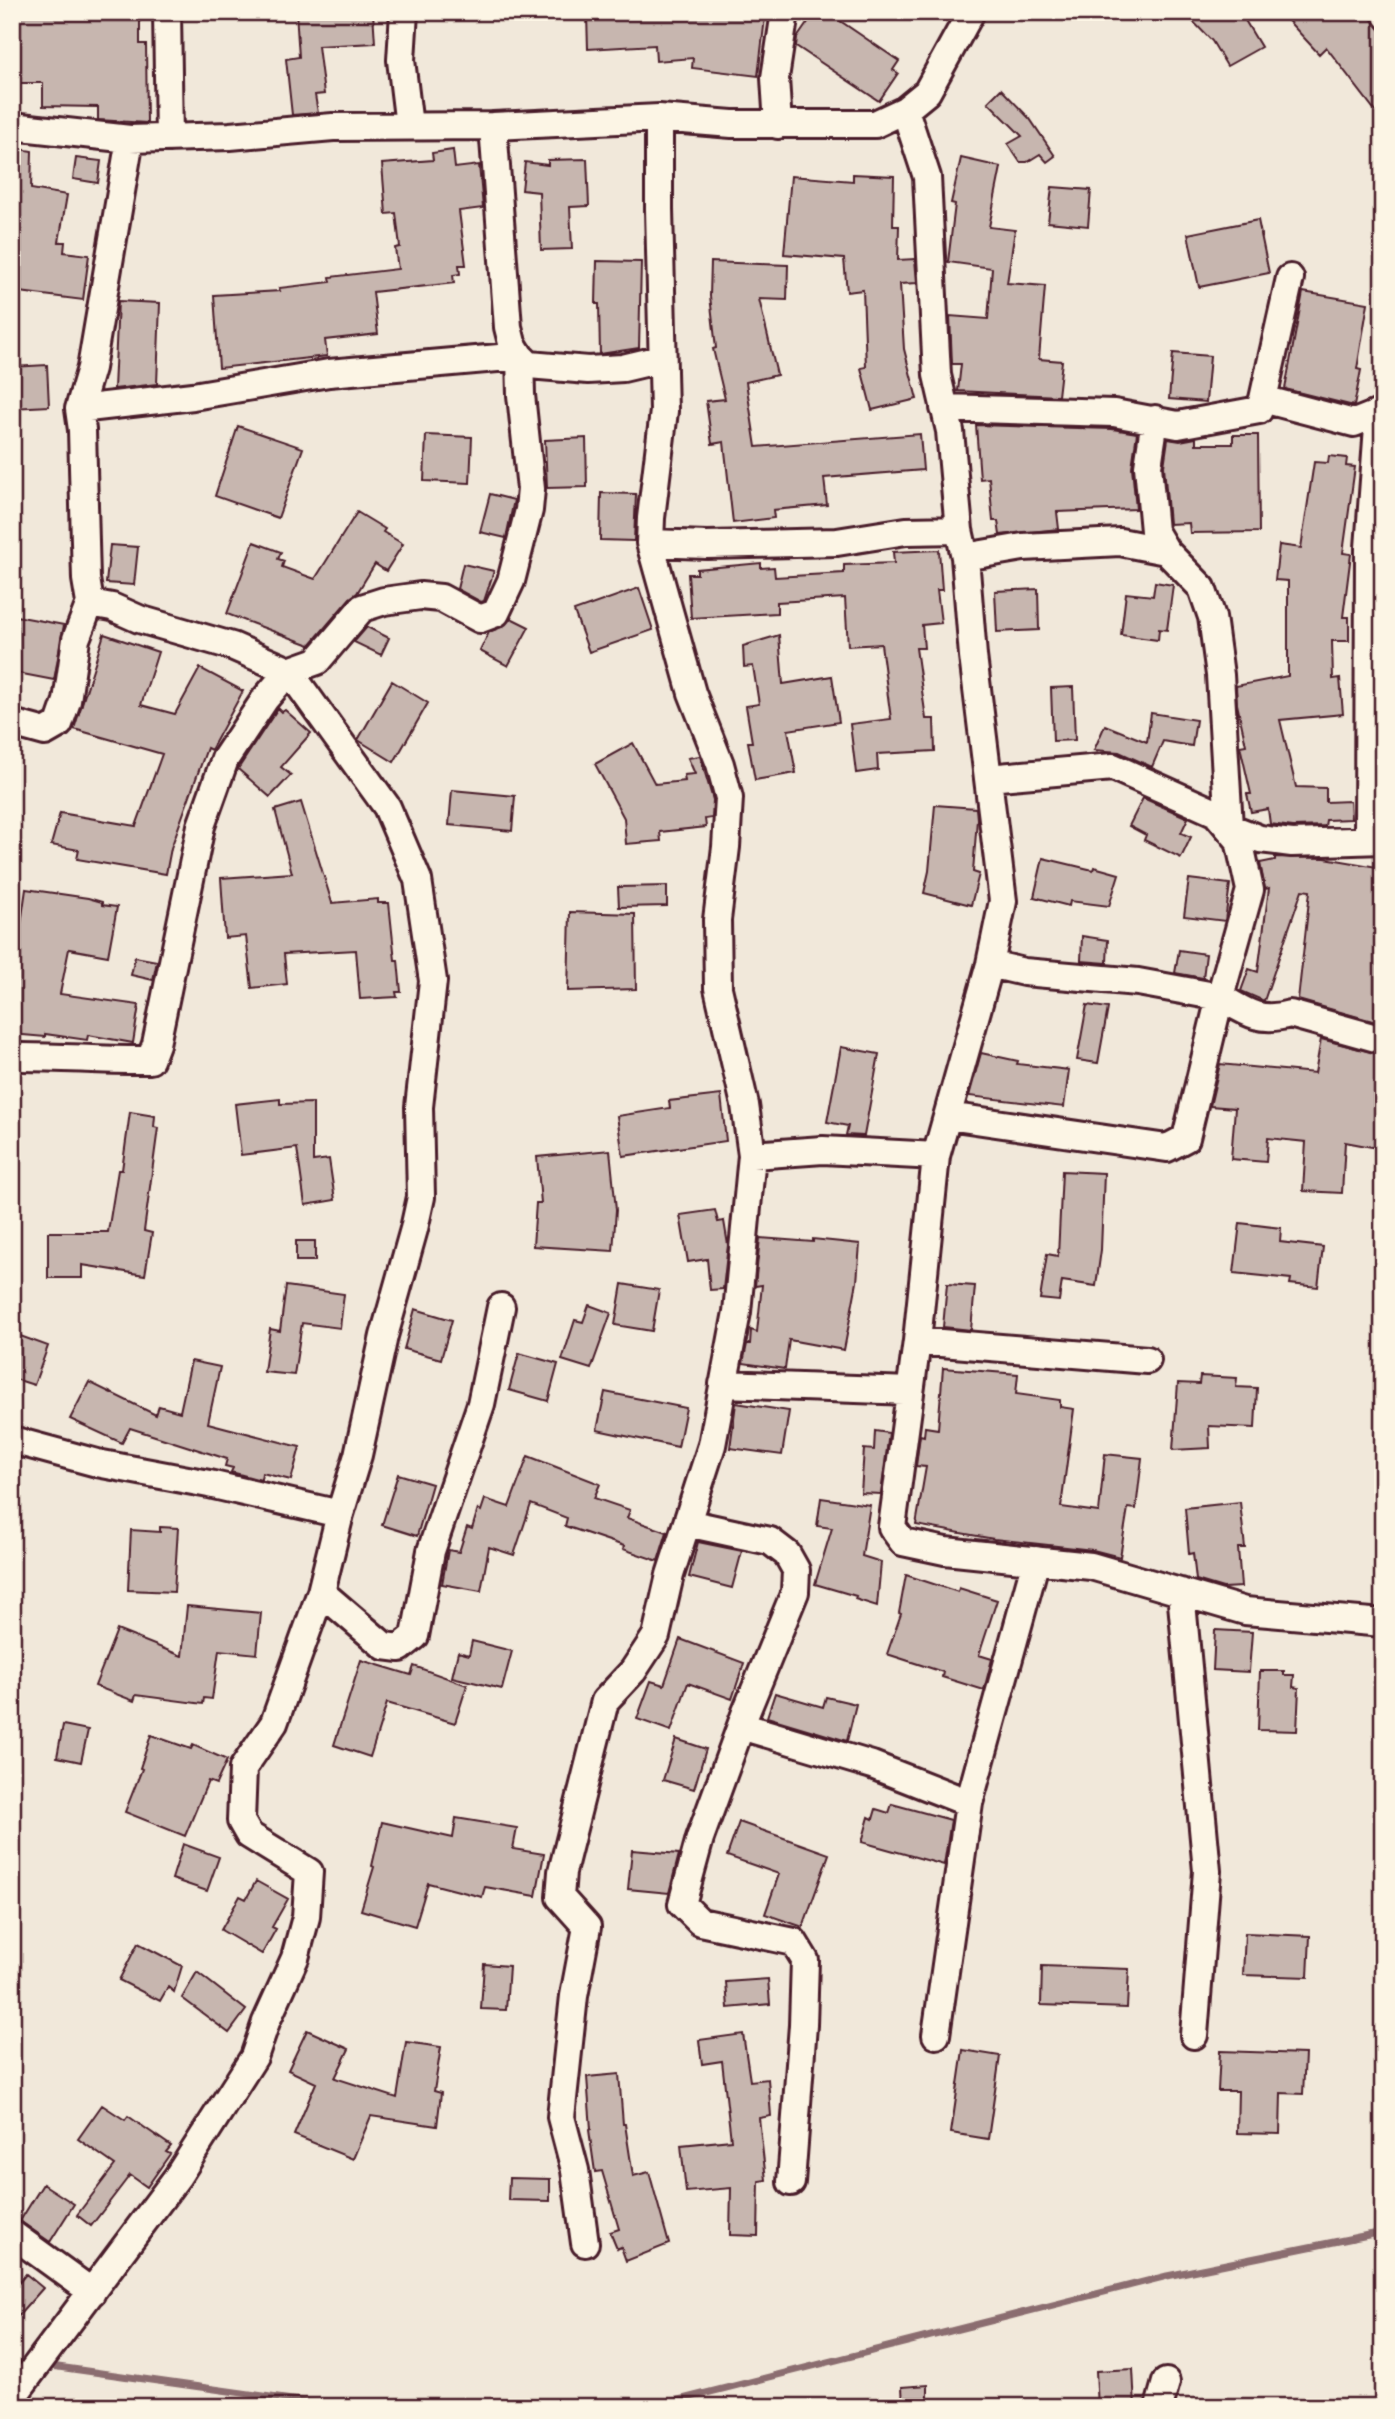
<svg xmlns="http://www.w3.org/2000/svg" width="1395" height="2419" font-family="'Balsamiq Sans',sans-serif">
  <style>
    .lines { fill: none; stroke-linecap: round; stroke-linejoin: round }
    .stream { stroke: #8b6d6f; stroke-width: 7 }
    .building { fill: #c7b6af; stroke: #4a1f2b; stroke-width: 2 }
    .street-casing { stroke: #4a1f2b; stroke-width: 32 }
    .street { stroke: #fcf5e5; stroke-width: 26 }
  </style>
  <rect width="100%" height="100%" fill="#f1e8da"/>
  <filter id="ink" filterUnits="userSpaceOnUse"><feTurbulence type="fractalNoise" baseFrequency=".0143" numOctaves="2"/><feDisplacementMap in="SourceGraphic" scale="14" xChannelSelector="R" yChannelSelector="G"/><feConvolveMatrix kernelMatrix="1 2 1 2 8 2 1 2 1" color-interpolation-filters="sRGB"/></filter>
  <g filter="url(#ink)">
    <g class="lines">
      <!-- stream -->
      <path class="stream" d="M44 2365 342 2407
        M12 2368 26 2366
        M651 2407 1167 2276 1383 2232"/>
    </g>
    <!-- building -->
    <path class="building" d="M12 12H140V44H146L147 123 98 120V107L43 106V83H12Z
      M296 12H373L375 43 318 46 324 94 315 95 318 113 292 115 286 59 299 57Z
      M637 12H640V15L713 12 765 18 758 76 692 68 693 58 656 61 655 45 588 49 587 15Z
      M815 12H827L899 61 893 70 898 73 879 101 796 46 797 38Z
      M1184 12H1240L1261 47 1227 66 1212 41Z
      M1280 12H1366L1383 33V121L1326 47 1319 54Z
      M1001 89 1030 119 1055 156 1047 162 1040 154 1027 162H1020L1008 144 1022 136 988 102Z
      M14 148 32 151 31 189 67 195 59 242H65L64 252 89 255 83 300 12 291V269L18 225 12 224Z
      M453 150 455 168 479 165 483 208 459 211 466 265H459L460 274 453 275 454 283 373 292 378 334 325 340 327 356 219 368 214 295 280 291 279 288 331 282 330 277 398 269 395 248 400 247 396 213 386 214 382 164 433 160 432 153Z
      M76 158 101 161 98 183 73 179Z
      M961 158 1001 167 989 227 1015 230 1007 283 1045 286 1039 359 1062 361 1058 396 958 391 961 364H952L950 316 988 319 992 268 948 262 955 204 951 203Z
      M587 159 589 206 570 207 572 249 541 250 539 192 522 190 525 162 548 165V160Z
      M853 174 894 176 893 226H899L898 260 915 259 917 283 900 284 904 349 917 399 872 410 861 368 866 367 863 290 847 292 844 259 784 254 791 176 853 181Z
      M1052 187 1091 190 1088 226 1048 222Z
      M1258 220 1269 273 1199 287 1188 234Z
      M597 261 641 262 639 348 600 354 599 304H596Z
      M711 262 788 265 787 300 759 299 777 375 746 382 756 447 920 434 923 470 824 478 827 505 773 510 774 518 733 523 724 442 712 444 706 401 725 399 713 349 716 348 710 296Z
      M1303 292 1368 303 1357 369 1361 370 1354 406 1285 389Z
      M118 301 160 303 157 384 114 389Z
      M1173 353 1210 356 1206 402 1169 399Z
      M47 365 49 406 12 408V367Z
      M976 425 1112 429 1137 433 1132 467 1136 509 1057 512 1059 529 1000 535 998 521H993L989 478 980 479Z
      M238 426 303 448 278 518 215 496Z
      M426 435 472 437 470 483 424 481Z
      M1233 435H1258L1259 532 1190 533 1189 523 1169 524 1164 466 1168 439 1180 441 1196 438V444H1233Z
      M586 438 587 487 547 488 545 440Z
      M1329 456 1347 458 1346 466 1355 467 1343 553 1351 554 1343 617H1349V641H1332L1333 679 1340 678 1343 714 1280 720 1296 787 1326 788V802L1350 801 1351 819 1326 820 1325 826 1293 827 1270 824 1268 809 1251 812 1247 794H1251L1240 746 1246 745 1237 704 1236 686 1288 676V581L1275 580 1279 545 1301 548 1314 462 1328 463Z
      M601 493 636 494 634 541 600 540Z
      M490 494 514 500 506 538 480 532Z
      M357 512 385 529 383 532 403 544 386 571 375 564 357 593 350 598 310 645 227 614 254 542 281 552 278 559 284 561 282 567 315 579Z
      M110 545 138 547 134 585 106 583Z
      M939 550 942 590H937L941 623 922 625 924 648H916L926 719H934L935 751 877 754 878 770 856 773 850 724 891 719 881 644 848 646 845 598 777 602V613L691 618 688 574H697V569L761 563V568L774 567 775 577 844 573V565L894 563 893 552Z
      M463 564 494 571 484 601 481 602 457 589Z
      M1155 582 1173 585 1167 630 1159 629 1158 640 1121 635 1126 593 1153 596Z
      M639 588 653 630 589 652 574 611Z
      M1038 589 1039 630 997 632 995 591Z
      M16 616 64 625 54 680 12 672V636Z
      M511 618 529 627 508 666 480 651 489 632 502 627Z
      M367 627 389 638 381 655 354 642Z
      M104 634 158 652 141 705 175 714 200 668 243 691 211 750 207 748 171 848 166 874 77 859 79 850 51 845 60 813 136 826 162 754 74 729Z
      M779 635 783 684 832 676 839 722 788 730 796 773 755 780 748 742H752L746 706 759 704 753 666 744 667 743 646Z
      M392 681 428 703 394 762 358 740Z
      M1073 687 1075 740 1053 741 1051 688Z
      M278 708 282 712 285 710 311 733 281 767 291 775 270 797 238 769Z
      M1151 713 1196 720 1192 746 1163 741 1152 767 1119 752 1094 750 1105 725 1147 742Z
      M633 743 655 784 685 781 684 775 695 774 688 758 700 756 713 800 712 818 705 819 706 827 660 832 661 841 626 844 624 818 595 764Z
      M452 790 515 796 512 831 449 825Z
      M1143 798 1188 818 1181 833 1191 837 1181 858 1144 840 1146 835 1129 826Z
      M301 802 332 903 378 899V903H389L395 960H398L401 992H396L397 997 360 999 356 950 284 954 287 984 252 988 246 936 225 938 221 878 292 873 275 810Z
      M935 805 976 808 977 819 973 872 979 874 971 905 924 893 929 871Z
      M1275 857 1325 858 1383 868V1024L1298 1000 1310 891 1302 890 1264 1001 1241 991 1249 969 1258 972 1269 888 1265 889 1260 863 1275 860Z
      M1043 858 1093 870 1094 867 1119 874 1109 906 1070 901 1069 906 1034 897Z
      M1189 879 1230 884 1225 921 1184 916Z
      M667 886V906L619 907 618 887Z
      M26 889 88 898 102 902V905L117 907 108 956 69 949 60 994 139 1005 133 1043 88 1035 87 1040 45 1034V1037L12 1034V986Z
      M570 912 635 914 636 989 568 991Z
      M1082 936 1108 940 1107 963 1081 961Z
      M1179 950 1206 954 1203 978 1175 973Z
      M135 957 157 961 153 980 131 975Z
      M1087 1005 1108 1008 1098 1063 1077 1060Z
      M1321 1039 1383 1055V1149L1345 1142 1342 1193 1303 1191 1306 1142 1268 1138 1266 1162 1231 1159 1235 1108 1210 1106 1220 1064 1315 1073Z
      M841 1047 879 1054 864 1136 846 1135 848 1126 827 1122Z
      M981 1053 1018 1061 1017 1064 1069 1070 1064 1107 969 1096Z
      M721 1095 726 1141 623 1156 617 1116 670 1108 669 1101Z
      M280 1099V1104L313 1103V1161L329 1159 335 1200 305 1205 297 1148 241 1155 235 1104Z
      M130 1112 155 1116 154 1127 158 1128 144 1231 152 1233 145 1275 82 1265V1278H48V1232H108L118 1170H122Z
      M610 1150 616 1210 613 1251 533 1246 536 1203H541L537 1157Z
      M1062 1171 1104 1173 1101 1250 1096 1286 1062 1281 1059 1301 1040 1299 1047 1254 1058 1256Z
      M715 1210 718 1222 724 1221 728 1245 723 1289 710 1290 707 1259 688 1262 680 1215Z
      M1240 1223 1281 1228 1280 1242 1323 1247 1318 1287 1290 1284 1291 1279 1234 1273Z
      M760 1238 813 1242V1239L860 1244 857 1282 844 1350 789 1340 785 1369 743 1363 747 1344H750L751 1330 757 1332 762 1285 755 1286Z
      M296 1241H315V1261H296Z
      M622 1284 659 1290 652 1331 615 1325Z
      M947 1284 975 1286 971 1330 943 1327Z
      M286 1286 344 1294 340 1328 302 1323 294 1375 264 1372 270 1329 280 1331Z
      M589 1305 611 1313 591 1369 562 1360 575 1320 583 1322Z
      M415 1309 452 1320 441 1359 404 1349Z
      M12 1333 48 1346 34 1385 12 1378Z
      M519 1353 558 1364 548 1401 509 1390Z
      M191 1361 220 1367 208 1423 300 1447 291 1480 262 1473 261 1480 231 1472 233 1468 225 1466 227 1459 130 1428 122 1443 70 1419 89 1382 156 1415 159 1406 180 1412Z
      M943 1368 1018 1374 1016 1394 1060 1400V1407L1074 1409 1061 1507 1099 1512 1105 1454 1142 1458 1136 1509 1128 1508 1120 1557 1093 1550 994 1539 916 1525 926 1467 916 1466 920 1435 924 1436 925 1427 938 1429Z
      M1200 1376 1237 1378 1236 1387 1257 1388 1255 1428 1209 1426 1210 1448 1173 1450 1178 1383 1199 1384Z
      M605 1392 686 1408 678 1447 597 1430Z
      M736 1403 789 1411 782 1455 730 1448Z
      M875 1431 889 1433 881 1494 861 1493 864 1449 874 1450Z
      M528 1456 600 1484 594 1498 630 1510 627 1518 667 1532 658 1561 623 1549 624 1546 565 1526 567 1518 531 1504 514 1555 489 1547 481 1591 442 1584 448 1550 459 1552 467 1527 472 1529 478 1509 481 1511 485 1499 509 1507Z
      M398 1474 432 1484 417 1536 382 1525Z
      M821 1498 870 1505 862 1556 881 1562 877 1606 855 1599 856 1596 815 1584 832 1528 817 1526Z
      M1240 1502 1245 1548H1238L1241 1587 1223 1588 1196 1580 1193 1553 1189 1554 1185 1508Z
      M160 1527 178 1528 174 1592 128 1590 131 1530 160 1532Z
      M698 1542 742 1551 732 1588 689 1577Z
      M906 1575 958 1592 959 1588 997 1600 979 1655 992 1659 984 1690 942 1677 943 1672 887 1654 901 1614 899 1613Z
      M187 1606 261 1613 257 1654 219 1650 212 1699 204 1698 203 1704 136 1695 134 1701 95 1686 117 1630 182 1656Z
      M1215 1630 1252 1632 1249 1672 1213 1670Z
      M680 1639 744 1663 732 1699 688 1683 671 1731 637 1719 651 1681 664 1685Z
      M472 1641 512 1651 502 1689 452 1677 458 1652 469 1655Z
      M361 1660 411 1675 414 1666 467 1685 455 1723 387 1703 370 1757 334 1745Z
      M1260 1671H1284V1675H1294L1293 1687 1299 1688 1297 1731 1258 1730Z
      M775 1693 823 1707 826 1697 856 1704 847 1741 767 1717Z
      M63 1725 88 1730 81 1762 57 1757Z
      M151 1735 191 1749 193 1745 227 1760 216 1784 208 1781 185 1836 125 1812 142 1769 140 1768Z
      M676 1739 706 1749 694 1789 663 1780Z
      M892 1804 951 1820 944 1865 862 1842 869 1817 873 1819 876 1809 889 1813Z
      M456 1818 517 1828 513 1849 544 1854 536 1896 485 1887 482 1897 428 1883 415 1926 361 1910 374 1867 372 1866 382 1822 453 1838Z
      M739 1822 829 1854 803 1927 765 1914 779 1874 727 1856Z
      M183 1844 219 1857 207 1891 172 1879Z
      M632 1850 679 1854 669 1893 628 1889Z
      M256 1881 288 1899 272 1927 276 1929 262 1954 221 1930 240 1896 246 1899Z
      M1245 1933 1310 1936 1308 1977 1243 1975Z
      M138 1943 182 1966 174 1992 168 1987 160 2001 119 1980Z
      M484 1964 509 1966 506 2010 481 2009Z
      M1042 1966 1129 1969 1127 2008 1041 2005Z
      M197 1972 246 2010 229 2033 182 1998Z
      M768 1979 770 2004 728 2008 726 1982Z
      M307 2030 349 2049 335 2078 397 2098 406 2042 441 2047 434 2091 441 2093 437 2126 371 2116 353 2159 294 2135 316 2083 288 2070Z
      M743 2034 750 2081 768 2079 771 2116 759 2118 766 2180 759 2181 758 2236 730 2235 731 2188 686 2192 681 2145 731 2140 722 2061 702 2064 699 2040Z
      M963 2050 1000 2056 988 2139 951 2133Z
      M1220 2051 1305 2054 1303 2094 1281 2093 1280 2134 1237 2133 1238 2091H1218Z
      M619 2074 623 2124H625L633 2176 649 2172 669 2244 626 2261 621 2247 617 2249 610 2232 619 2229 602 2171 595 2172 589 2130 591 2129 587 2077Z
      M102 2105 125 2120 128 2116 171 2146 166 2152 170 2154 147 2187 130 2175 91 2226 77 2215 115 2165 78 2139Z
      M509 2178 550 2179V2201L508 2200Z
      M43 2184 74 2204 50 2242 20 2221Z
      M26 2274 43 2288 12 2323V2291Z
      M1133 2369 1135 2407H1098L1096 2371Z
      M928 2385V2403L903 2405 902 2387Z"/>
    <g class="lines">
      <!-- street casing -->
      <g class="street-casing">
        <path id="street" d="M167 12 169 138
          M404 12 401 60 409 126
          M905 110 927 177 937 375 950 431 959 530 965 557 973 656 1003 901 990 964 936 1156 917 1341 892 1527 903 1542 945 1551 1091 1566 1245 1611 1383 1623
          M778 125 775 78 785 12
          M12 126 130 139 230 136 333 127 493 126 659 118 732 124H875L905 110 927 92 971 12
          M1263 399 1290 278
          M944 408 1114 413 1178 425 1259 410 1263 399 1354 423 1379 413 1369 548 1368 840
          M79 409 193 396 329 373 520 356 512 343 508 327 493 126
          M1155 419 1148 466 1154 531 1166 551 1202 588 1212 617 1220 675 1229 827 1260 839 1292 843 1383 840
          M650 543 707 545 837 542 906 531 959 530
          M965 557 1023 547 1120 542 1166 551
          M12 723 45 732 59 724 67 701 76 639 90 603
          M988 778 1113 767 1216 813 1239 840 1250 890 1220 997C1246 1012 1259 1023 1290 1014L1383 1040
          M12 1057C58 1056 104 1061 150 1060L156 1044 201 826 225 759 265 699 289 671 317 661 362 608 384 601 420 596 441 598 480 619 496 613 511 581 529 510 531 489 521 395 520 356 529 365 588 370 623 368 661 359
          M948 1116 1167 1148 1186 1138 1220 997 1138 982 1024 972 990 964
          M752 1155 823 1150 936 1156
          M917 1341 1147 1360
          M723 1384 910 1391
          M12 1440 97 1463 209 1484 340 1514
          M687 1523 770 1541 787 1554 796 1570 795 1592 746 1712 700 1838 682 1904 700 1922 794 1942 805 1960 803 2025 791 2182
          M321 1592 384 1646 400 1648 415 1636 431 1551 481 1404 501 1307
          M1181 1592 1207 1871 1194 2035
          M741 1726 872 1765 969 1803
          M936 2035 969 1803 1036 1560
          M12 2234 92 2292
          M585 2243 575 2170 561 2117 574 1996 587 1927 560 1897 562 1872 605 1701 633 1671 656 1636 670 1575 712 1445 737 1312 752 1155 745 1105 718 988 717 920 726 847 729 798 720 764 692 693 650 543 651 518 664 411 659 209V118
          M12 2398 178 2176 254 2057 266 2022 295 1958 306 1917 309 1872 249 1835 241 1821 243 1768 274 1723 321 1592 340 1514 358 1455 384 1336 414 1229 421 1197 419 1107 433 981 418 880 387 807 289 671 232 646 139 619 112 607 90 603 86 579 82 430 79 409 91 368 130 139
          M1159 2407 1166 2382"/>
      </g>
      <!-- street -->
      <use href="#street" class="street"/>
    </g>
  </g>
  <!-- margin -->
  <rect width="1395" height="2419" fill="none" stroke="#fcf5e5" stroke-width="42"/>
  <rect x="21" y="21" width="1353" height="2377" fill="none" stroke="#4a1f2b" stroke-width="2.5" filter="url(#ink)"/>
</svg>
